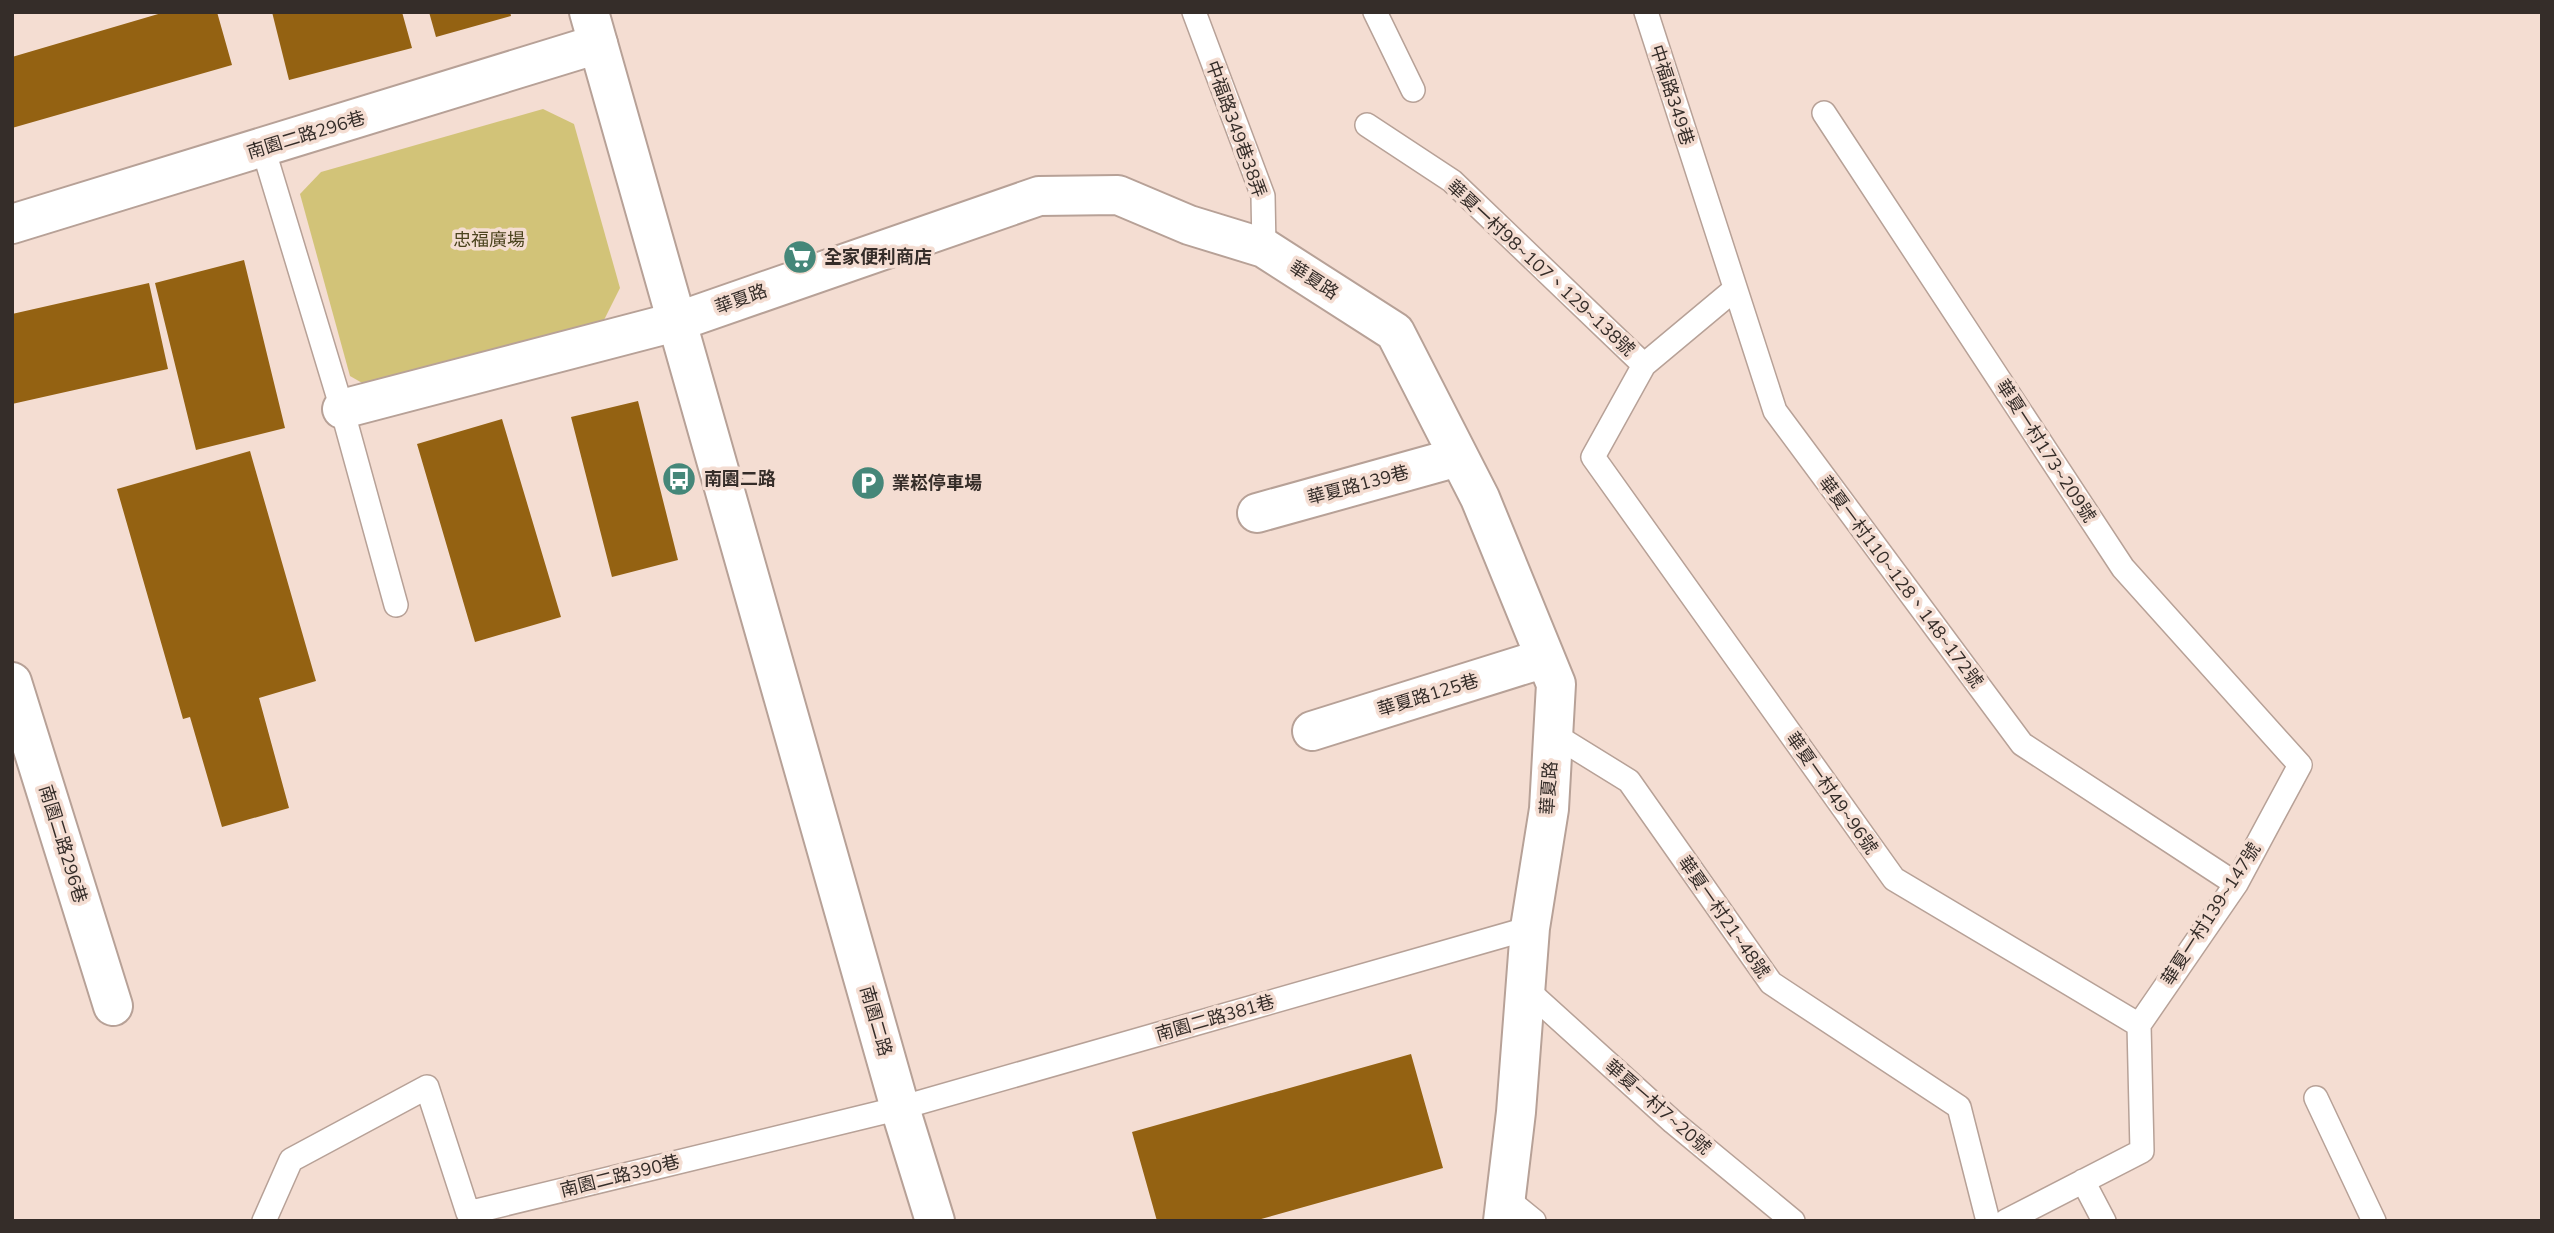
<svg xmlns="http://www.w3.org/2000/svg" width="2554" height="1233" font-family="'Nunito Sans','Noto Sans TC',sans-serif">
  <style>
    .green { fill: #d2c378 }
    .building { fill: #946212 }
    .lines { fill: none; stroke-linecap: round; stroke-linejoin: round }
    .service-casing { stroke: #b7a197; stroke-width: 26 }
    .minor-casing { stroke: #b7a197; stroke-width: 42 }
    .tertiary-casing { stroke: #b7a197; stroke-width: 42 }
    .service { stroke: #fff; stroke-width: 23 }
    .minor { stroke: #fff; stroke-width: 38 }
    .tertiary { stroke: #fff; stroke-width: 38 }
    .labels { text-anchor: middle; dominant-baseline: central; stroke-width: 7; stroke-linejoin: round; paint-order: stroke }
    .street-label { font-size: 18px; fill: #352d29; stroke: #f4ddd2 }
    .park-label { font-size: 18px; fill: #4b431e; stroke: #f4ddd2 }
    .poi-label { font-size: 18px; font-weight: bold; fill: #352d29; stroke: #f4ddd2; text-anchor: start }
  </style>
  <rect width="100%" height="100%" fill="#f4ddd2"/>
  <!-- green -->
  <path class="green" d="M543 109 574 124 620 288 603 322 371 388 350 376 300 194 321 172Z"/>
  <!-- building -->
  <path class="building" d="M165 12H217L232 65 12 128V57Z
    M272 12H402L412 48 289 80Z
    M429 12H510L511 16 436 37Z
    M244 260 285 428 196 450 155 283Z
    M149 283 168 369 12 404V314Z
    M638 401 678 560 612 577 571 417Z
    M502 419 561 617 475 642 417 444Z
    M250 451 316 681 259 698 289 808 222 827 190 717 183 719 117 489Z
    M1411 1054 1443 1168 1254 1221H1157L1132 1132Z"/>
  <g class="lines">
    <!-- service casing -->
    <g class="service-casing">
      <path id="service" d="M1194 12 1263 196 1264 248
        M1375 12 1413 90
        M1646 12 1775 411 2022 744 2236 884
        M1824 113 2123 568 2300 765 2236 884 2139 1025
        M1367 125 1452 181 1644 365
        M263 148 342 409 396 605
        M1735 289 1644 365 1593 457 1894 879 2139 1025 2142 1151 2006 1221
        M1553 734 1629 781 1771 983 1959 1107 1988 1221
        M1526 989 1673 1122 1793 1221
        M2316 1098 2374 1221
        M2083 1181 2104 1221
        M1506 1198 1534 1221
        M264 1221 291 1160 427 1087 468 1213 900 1108 1530 928"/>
    </g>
    <!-- minor casing -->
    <g class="minor-casing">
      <path id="minor" d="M12 224 598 44
        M342 409 679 321 1039 196 1118 195 1189 225 1264 248 1395 332 1480 498 1556 684 1549 809 1530 928 1516 1112 1503 1221
        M1257 513 1458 457
        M12 682 113 1006
        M1312 731 1545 658"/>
    </g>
    <!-- tertiary casing -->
    <g class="tertiary-casing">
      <path id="tertiary" d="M589 12 900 1108 935 1221"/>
    </g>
    <!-- service -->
    <use href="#service" class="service"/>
    <!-- minor -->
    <use href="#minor" class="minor"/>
    <!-- tertiary -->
    <use href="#tertiary" class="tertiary"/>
  </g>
  <!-- icons -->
  <defs>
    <g id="supermarket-disc" transform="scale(1.75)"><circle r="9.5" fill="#458779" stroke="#f4ddd2"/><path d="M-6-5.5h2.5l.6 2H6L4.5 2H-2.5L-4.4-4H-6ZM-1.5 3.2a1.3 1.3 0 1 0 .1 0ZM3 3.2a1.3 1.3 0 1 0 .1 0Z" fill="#fff"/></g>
    <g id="bus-disc" transform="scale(1.75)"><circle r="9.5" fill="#458779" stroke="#f4ddd2"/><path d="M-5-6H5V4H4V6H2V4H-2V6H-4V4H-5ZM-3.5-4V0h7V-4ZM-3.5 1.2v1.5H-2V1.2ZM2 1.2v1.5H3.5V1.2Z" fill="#fff"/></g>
    <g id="parking-disc" transform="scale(1.75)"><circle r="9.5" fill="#458779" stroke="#f4ddd2"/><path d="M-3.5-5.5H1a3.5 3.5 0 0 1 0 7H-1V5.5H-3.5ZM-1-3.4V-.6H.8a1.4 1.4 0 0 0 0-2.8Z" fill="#fff"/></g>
  </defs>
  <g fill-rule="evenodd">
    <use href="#supermarket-disc" x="800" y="257"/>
    <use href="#bus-disc" x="679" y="479"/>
    <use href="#parking-disc" x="868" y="483"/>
  </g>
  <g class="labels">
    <!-- street labels -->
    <g class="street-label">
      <text transform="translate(1672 95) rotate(72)">中福路349巷</text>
      <text transform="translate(1236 129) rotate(70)">中福路349巷38弄</text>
      <text transform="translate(306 135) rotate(-17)">南園二路296巷</text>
      <text transform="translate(1541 268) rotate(43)">華夏一村98~107、129~138號</text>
      <text transform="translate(1314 280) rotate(33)">華夏路</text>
      <text transform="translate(741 299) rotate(-20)">華夏路</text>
      <text transform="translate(2046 451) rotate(57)">華夏一村173~209號</text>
      <text transform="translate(1358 485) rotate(-15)">華夏路139巷</text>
      <text transform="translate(1901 582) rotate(53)">華夏一村110~128、148~172號</text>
      <text transform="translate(1428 695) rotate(-17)">華夏路125巷</text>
      <text transform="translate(1549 788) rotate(-86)">華夏路</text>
      <text transform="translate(1832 793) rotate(55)">華夏一村49~96號</text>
      <text transform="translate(63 844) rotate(73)">南園二路296巷</text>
      <text transform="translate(2211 914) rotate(-57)">華夏一村139~147號</text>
      <text transform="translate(1724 917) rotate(55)">華夏一村21~48號</text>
      <text transform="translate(1215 1018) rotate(-16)">南園二路381巷</text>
      <text transform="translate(876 1021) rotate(74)">南園二路</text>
      <text transform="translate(1658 1107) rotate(41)">華夏一村7~20號</text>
      <text transform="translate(620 1176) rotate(-14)">南園二路390巷</text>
    </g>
    <!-- park labels -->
    <g class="park-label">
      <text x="489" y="240">忠福廣場</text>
    </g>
    <!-- poi labels -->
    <g class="poi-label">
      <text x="824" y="257">全家便利商店</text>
      <text x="704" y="479">南園二路</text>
      <text x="892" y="483">業崧停車場</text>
    </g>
  </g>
  <!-- border -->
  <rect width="2554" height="1233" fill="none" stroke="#352d29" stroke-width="28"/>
</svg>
